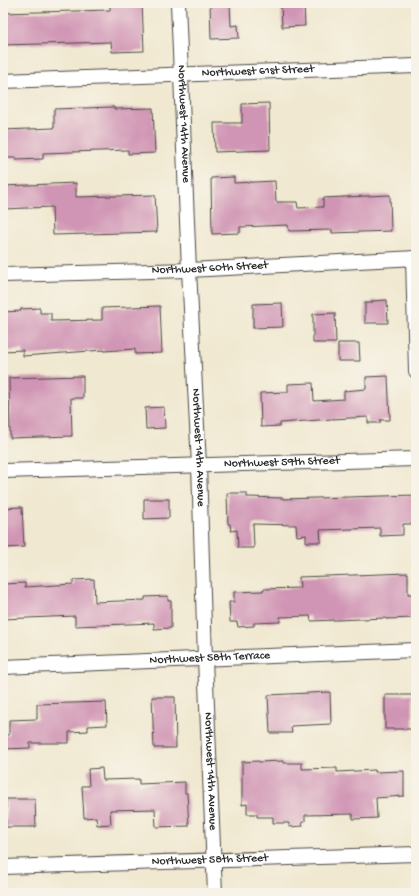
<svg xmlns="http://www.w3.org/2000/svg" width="419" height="896" font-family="'Gochi Hand',sans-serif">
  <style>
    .building { fill: #d094b4 }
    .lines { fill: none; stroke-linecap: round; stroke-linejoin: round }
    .minor-casing { stroke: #494744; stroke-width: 16 }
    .minor { stroke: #fff; stroke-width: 14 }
    .labels { text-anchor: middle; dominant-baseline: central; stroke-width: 3.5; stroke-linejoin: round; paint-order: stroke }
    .street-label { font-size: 12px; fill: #2b2b2b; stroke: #f7f3e8 }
  </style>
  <rect width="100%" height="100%" fill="#f7f3e8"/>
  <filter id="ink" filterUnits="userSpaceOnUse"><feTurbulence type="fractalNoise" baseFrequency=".025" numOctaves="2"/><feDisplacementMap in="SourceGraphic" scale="8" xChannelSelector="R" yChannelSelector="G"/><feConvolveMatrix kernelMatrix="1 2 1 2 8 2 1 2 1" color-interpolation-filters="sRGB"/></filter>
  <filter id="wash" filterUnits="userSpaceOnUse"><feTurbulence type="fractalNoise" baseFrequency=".012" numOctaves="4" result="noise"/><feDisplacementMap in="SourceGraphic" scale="16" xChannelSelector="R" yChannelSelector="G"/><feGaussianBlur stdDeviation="0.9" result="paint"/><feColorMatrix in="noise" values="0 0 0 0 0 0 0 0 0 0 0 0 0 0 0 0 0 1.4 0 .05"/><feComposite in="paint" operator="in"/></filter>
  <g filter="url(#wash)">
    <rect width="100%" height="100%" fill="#f0e8d0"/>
    <g id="blocks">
      <!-- building -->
      <path class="building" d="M110 3H142L144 51 112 52 111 42 3 45V13L110 10Z
        M210 3H230L231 26 238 25 239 38 211 39Z
        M281 3H304L305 26 282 27Z
        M269 103 270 150 215 152 214 123H242V104Z
        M114 107V109L153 108 155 153 128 154V150L43 153V159L16 160V158H3V130L54 128V109Z
        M234 177V183L275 181 276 202H297L298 208 323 207V198L390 195 391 231 332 233V230L289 231 288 225 240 227V233L212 234 211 178Z
        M76 183V197L155 195 157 232 53 235 52 207 3 209V186Z
        M387 300 388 323H365V303H372V301Z
        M282 303 283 327 253 328V304Z
        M160 306 162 353 135 354V349L104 351V350L23 356V350L3 351V312L21 311V309L40 308V313H51V321L102 320V308Z
        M335 313 336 343H313V314Z
        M338 343H359L360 361H338Z
        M83 376V398H71L72 436 10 438 9 378Z
        M388 376 390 420H380V423H368V417L332 419 280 423V426L261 427 260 393 288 392V384L313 383 314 401 344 399V391L366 389V377Z
        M164 407 165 428 146 429 145 408Z
        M227 493H247V497L283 498V499L416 495V524H403V535L380 536V528L320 530 321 542H306V535L297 536 296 525 253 524 254 548H238L237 530 231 531 230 524H228Z
        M144 499H169V518L144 519Z
        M22 507 24 547 3 548V508Z
        M408 573V594H416V618L386 619V618L311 621 310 616 280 617V622L254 623V626L238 627 237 622H230L229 602H234V592L263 591V589L300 588 299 577Z
        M94 579 95 602 145 600V597L168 596V601H171V628L154 629V623L75 626V616L3 619V584L25 583V587L73 584V580Z
        M330 692 331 724 291 726 292 733H270L268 695Z
        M385 695H413V729H385Z
        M152 697H175L176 748H154Z
        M106 702 107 725 88 726V731L69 732V743H30V748L3 749V735H9V720L37 719V704Z
        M259 761V762L283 761V763H302V769L337 768V772L375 770V772L404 771V796L376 798 377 818 353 819V814L305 815V821L302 822 303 826 289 827V823H273V817H257V814H247V804L242 805V762Z
        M102 768 103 780 139 779V784L185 782V793H187L189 826 156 827 155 809 110 810 111 824 97 825 96 817 84 818 82 786H89L88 769Z
        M6 799H35L36 827H6Z"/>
    </g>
  </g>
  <g filter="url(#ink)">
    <use href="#blocks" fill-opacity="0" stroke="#494744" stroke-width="1"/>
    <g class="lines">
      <!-- minor casing -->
      <g class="minor-casing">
        <g id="minor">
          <path id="s1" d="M178 3 189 270 199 465 205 659 215 893"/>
          <path id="s2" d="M3 81 416 66"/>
          <path d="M413 258 416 371"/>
          <path id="s3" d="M3 275 189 270 416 258"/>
          <path id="s4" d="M3 471 416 459"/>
          <path id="s5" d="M3 667 416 650"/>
          <path id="s6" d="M3 867 416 854"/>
        </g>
      </g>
      <!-- minor -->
      <use href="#minor" class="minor"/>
    </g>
  </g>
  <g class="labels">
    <!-- street labels -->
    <g class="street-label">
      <text stroke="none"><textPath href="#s2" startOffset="255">Northwest 61st Street</textPath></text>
      <text stroke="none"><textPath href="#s1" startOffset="121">Northwest 14th Avenue</textPath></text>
      <text stroke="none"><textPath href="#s3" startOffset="207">Northwest 60th Street</textPath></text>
      <text stroke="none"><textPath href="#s1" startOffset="445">Northwest 14th Avenue</textPath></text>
      <text stroke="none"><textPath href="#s4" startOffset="279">Northwest 59th Street</textPath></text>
      <text stroke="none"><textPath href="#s5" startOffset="207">Northwest 58th Terrace</textPath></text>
      <text stroke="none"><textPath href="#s1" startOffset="769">Northwest 14th Avenue</textPath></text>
      <text stroke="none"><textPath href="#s6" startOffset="207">Northwest 58th Street</textPath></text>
    </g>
  </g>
  <!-- margin -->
  <rect width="419" height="896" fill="none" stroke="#f7f3e8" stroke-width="16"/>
</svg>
